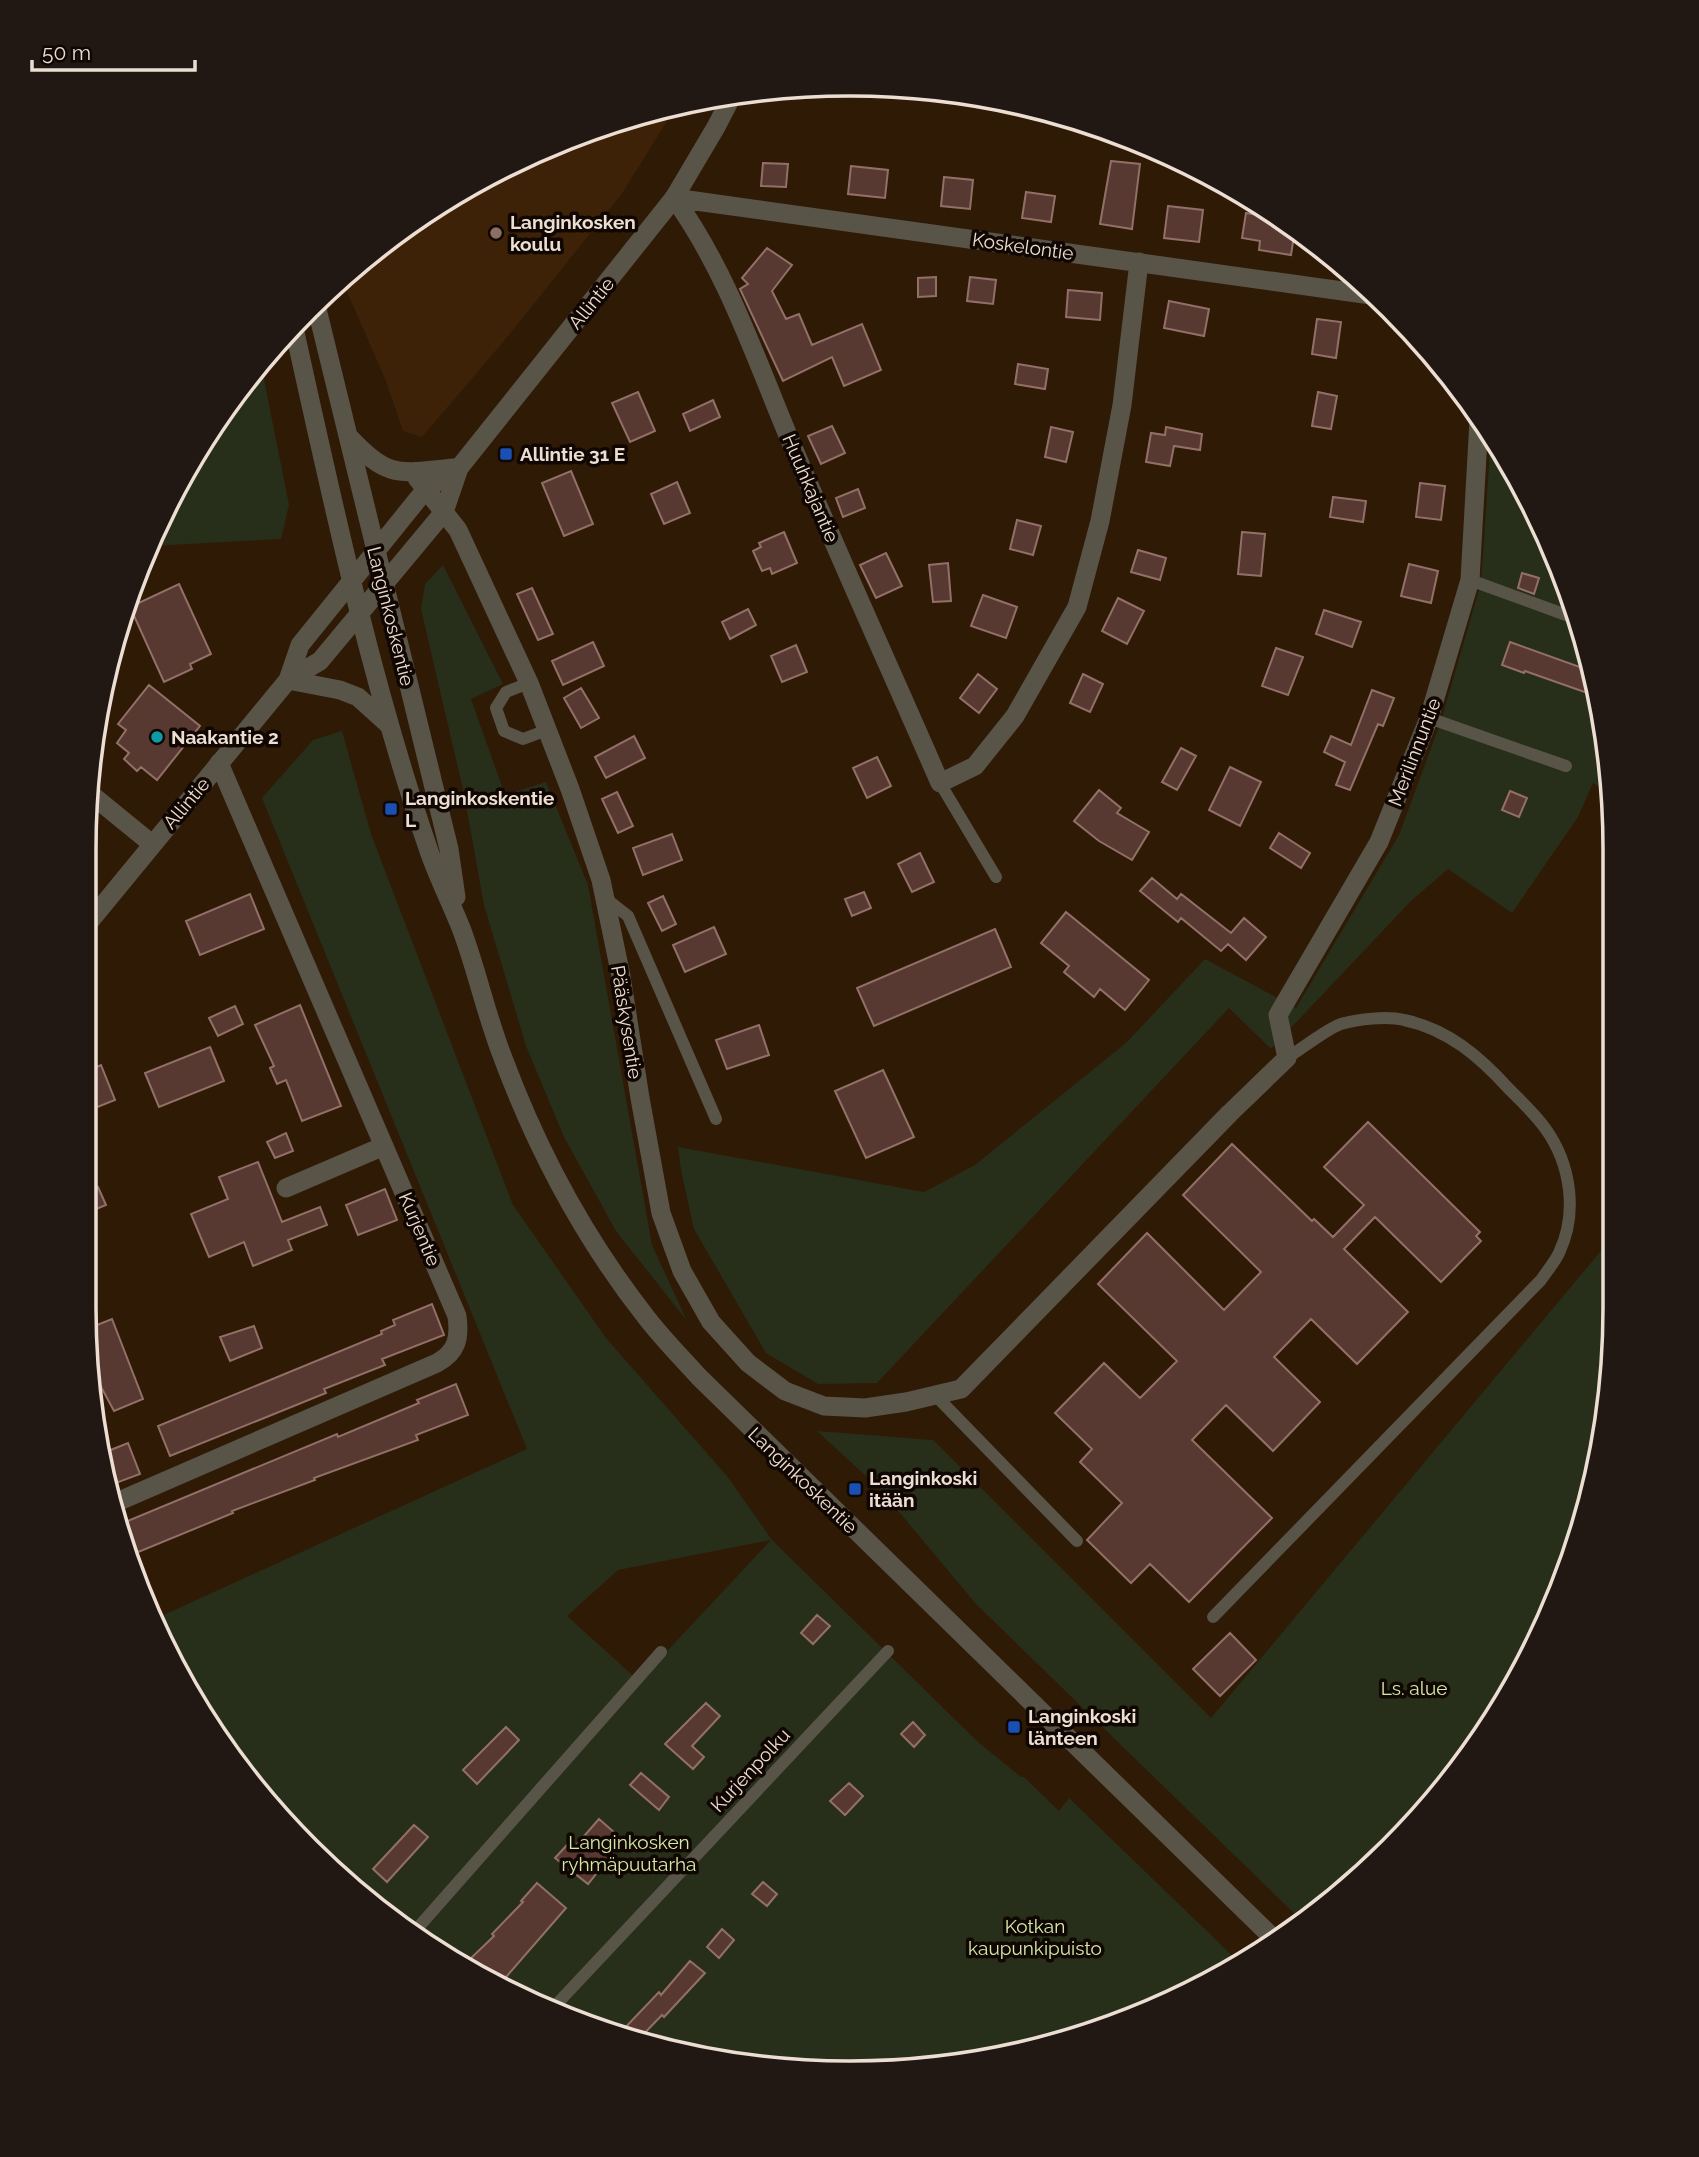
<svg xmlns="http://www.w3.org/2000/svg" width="1699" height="2157" font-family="Raleway,sans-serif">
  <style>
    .built { fill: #3d2208 }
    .green { fill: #272e19; fill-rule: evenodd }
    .building { fill: #583932; stroke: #927068; stroke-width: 2 }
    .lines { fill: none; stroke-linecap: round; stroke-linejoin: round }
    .service { stroke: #595448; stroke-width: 12 }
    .minor { stroke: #595448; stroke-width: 19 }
    .tertiary { stroke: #595448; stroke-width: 19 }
    .education-dot { fill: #8d6e63; stroke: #100702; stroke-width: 2.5 }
    .transit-dot { fill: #1a4fb4; stroke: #100702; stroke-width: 2.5 }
    .culture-dot { fill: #0f9aa8; stroke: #100702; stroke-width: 2.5 }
    .labels { text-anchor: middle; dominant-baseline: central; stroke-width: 7; stroke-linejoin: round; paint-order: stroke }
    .poi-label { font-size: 19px; font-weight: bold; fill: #edded3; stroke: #100702; text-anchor: start }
    .street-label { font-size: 19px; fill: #edded3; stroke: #100702 }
    .park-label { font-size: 19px; fill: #d5eaa9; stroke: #100702 }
    .rim { fill: none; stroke: #edded3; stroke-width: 3.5 }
  </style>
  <rect width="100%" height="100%" fill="#2f1a06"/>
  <!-- built -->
  <path class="built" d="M675 108 623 192 509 335 422 437 403 431 386 381 341 278 466 187 603 125Z"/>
  <!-- green -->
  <path class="green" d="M261 364 289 505 281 539 151 546 186 467 242 383Z
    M1491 436 1512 466 1574 604 1613 796 1593 783 1578 817 1512 913 1448 869 1411 901 1271 1049 1229 1008 877 1383 818 1384 766 1353 694 1229 681 1170 678 1147 924 1192 975 1165 1126 1043 1205 959 1296 1008 1399 835 1440 724 1481 583Z
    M443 565 503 684 471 699 505 795 546 782 588 885 652 1245 687 1321 616 1231 564 1137 526 1046 484 905 464 794 421 609 425 584Z
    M342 731 371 834 513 1205 606 1338 727 1476 772 1540 978 1742 1021 1777H1024L1059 1811 1069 1798 1241 1964 1233 1970 1048 2047 850 2073 652 2047 467 1971 308 1849 187 1691 157 1618 527 1449 262 798 313 740ZM771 1540 639 1681 567 1616 618 1570Z
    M1615 1234V1308L1600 1456 1557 1601 1486 1733 1355 1883 1302 1921 976 1604 880 1489 817 1431 933 1440 1211 1718Z"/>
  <!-- building -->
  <path class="building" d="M1111 161 1140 164 1132 229 1100 224Z
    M763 163 788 164 786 187 761 186Z
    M851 166 888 170 885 198 848 194Z
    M944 177 973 180 970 209 941 206Z
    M1026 192 1055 196 1051 222 1022 218Z
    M1168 206 1203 210 1199 242 1164 238Z
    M1246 213 1276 218 1295 229 1291 255 1259 250 1260 241 1242 238Z
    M767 248 792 265 772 291 786 319 799 314 812 345 862 324 881 370 844 386 832 357 783 381 740 289 748 284 742 278Z
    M936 277V296L918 297V278Z
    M970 277 996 280 993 304 967 301Z
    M1068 290 1102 293 1100 320 1066 317Z
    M1169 301 1209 309 1204 336 1164 328Z
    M1317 319 1341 322 1336 358 1312 354Z
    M1018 364 1048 369 1045 389 1015 384Z
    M638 392 655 431 630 442 612 403Z
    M1318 392 1337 396 1331 429 1312 426Z
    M713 400 720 417 690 431 683 414Z
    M832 426 845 453 821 464 808 436Z
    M1051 427 1073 432 1066 462 1045 457Z
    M1166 427 1202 434 1200 450 1174 446 1170 466 1146 462 1151 433 1165 435Z
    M571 471 593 524 564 536 542 483Z
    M677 482 690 513 664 524 651 494Z
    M1420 483 1445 486 1441 520 1416 517Z
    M858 489 865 508 843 517 836 498Z
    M1333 497 1366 501 1363 522 1330 517Z
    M1017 520 1041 526 1033 555 1010 549Z
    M784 532 797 563 772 574 770 568 762 571 753 551 761 547 759 543Z
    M1242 532 1265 534 1261 576 1238 574Z
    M1138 550 1166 558 1160 580 1131 572Z
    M886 553 902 586 876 598 860 565Z
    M948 563 951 601 933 602 929 565Z
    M1409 564 1438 571 1431 603 1401 596Z
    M1522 573 1539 578 1534 594 1518 588Z
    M179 584 211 654 190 664 192 669 164 682 130 607Z
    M532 588 553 634 538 640 517 594Z
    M983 595 1017 607 1006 638 971 626Z
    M1118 598 1144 611 1127 644 1102 631Z
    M748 609 756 625 730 639 722 622Z
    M1324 610 1361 622 1352 647 1316 634Z
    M593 642 604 666 563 685 552 661Z
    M1510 642 1588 670 1593 695 1525 671 1524 673 1502 665Z
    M796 645 807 672 782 682 771 656Z
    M1276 648 1303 657 1288 695 1262 686Z
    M978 674 997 689 979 713 960 698Z
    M1083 674 1103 684 1090 712 1070 703Z
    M149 685 200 726 157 780 141 767 137 771 124 759 129 753 117 743 126 730 118 724Z
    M581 688 599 718 581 728 564 698Z
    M1372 690 1394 698 1383 726 1378 724 1350 790 1336 785 1345 762 1324 752 1331 736 1351 745Z
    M634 736 645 758 606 778 595 757Z
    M1181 748 1196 756 1177 790 1162 782Z
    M877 757 891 786 867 798 853 768Z
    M1230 767 1261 782 1240 826 1209 810Z
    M1099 790 1121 808 1117 813 1149 832 1132 860 1099 841 1074 821Z
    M1510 791 1527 798 1519 817 1502 810Z
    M617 792 633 826 618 833 602 799Z
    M1279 833 1310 853 1301 868 1270 848Z
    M672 834 682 860 643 875 633 848Z
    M920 853 934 882 912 892 898 864Z
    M1152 878 1177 899 1181 894 1231 933 1244 918 1266 937 1246 960 1228 944 1221 951 1181 918 1178 922 1140 891Z
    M864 892 871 908 852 916 845 899Z
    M250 894 264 929 200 955 186 921Z
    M663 896 676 924 662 931 648 903Z
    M1066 912 1149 980 1125 1010 1100 989 1094 997 1064 972 1069 966 1041 943Z
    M714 927 726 954 685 972 673 945Z
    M995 929 1011 967 874 1026 857 988Z
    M300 1005 341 1106 302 1121 286 1080 277 1084 270 1068 274 1066 255 1025Z
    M235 1006 243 1024 218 1036 209 1018Z
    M759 1025 769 1055 727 1069 716 1040Z
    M210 1047 224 1081 159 1107 145 1073Z
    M101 1065 115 1100 85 1112V1072Z
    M883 1070 914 1137 866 1158 835 1091Z
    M1368 1122 1480 1232 1476 1236 1481 1241 1441 1282 1375 1217 1344 1249 1408 1312 1357 1364 1311 1319 1274 1357 1320 1402 1273 1451 1226 1405 1192 1440 1272 1518 1189 1602 1150 1564 1131 1583 1087 1540 1122 1503 1080 1462 1092 1449 1055 1413 1104 1363 1140 1398 1177 1361 1098 1284 1147 1233 1224 1310 1261 1272 1183 1195 1232 1144 1312 1221 1314 1219 1333 1237 1364 1205 1324 1167Z
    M286 1133 293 1151 275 1158 267 1142Z
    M258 1162 282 1222 320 1207 327 1225 288 1240 292 1250 253 1266 244 1242 209 1257 191 1214 228 1199 219 1177Z
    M98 1187 106 1205 84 1214V1193Z
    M385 1189 397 1220 358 1235 346 1205Z
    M432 1304 444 1335 382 1359 385 1365 324 1389 326 1393 170 1456 158 1426 382 1334 381 1331 395 1325 393 1320Z
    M112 1319 143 1399 114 1411 93 1372 87 1329Z
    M254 1326 262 1348 230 1361 220 1337Z
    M456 1384 468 1415 416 1435 418 1440 314 1478 315 1480 232 1511 233 1513 131 1555 118 1525 337 1434 338 1437 419 1403 417 1400Z
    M128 1443 140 1474 108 1486 103 1453Z
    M817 1615 830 1626 813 1644 801 1633Z
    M1230 1633 1256 1660 1220 1696 1193 1669Z
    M706 1703 720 1716 692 1746 704 1757 693 1769 665 1744Z
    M913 1722 925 1735 914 1747 901 1734Z
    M506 1727 519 1740 477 1784 463 1770Z
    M641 1773 669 1797 659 1810 630 1785Z
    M849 1783 863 1796 845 1815 830 1801Z
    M599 1819 623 1840 588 1884 555 1858 567 1845 572 1850Z
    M414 1825 428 1837 387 1882 373 1869Z
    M763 1882 777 1894 767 1906 752 1894Z
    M537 1883 566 1908 500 1984 489 1980 468 1961 494 1936 492 1934 523 1902 521 1901Z
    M722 1929 734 1940 719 1958 707 1947Z
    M690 1961 705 1973 664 2017 662 2015 637 2041 619 2034 659 1992 661 1995Z"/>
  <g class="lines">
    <!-- service -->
    <path class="service" d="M1480 436 1494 442
      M1470 580 1577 619
      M529 683 506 692 496 708 504 731 523 739 547 730
      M1429 718 1566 766
      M940 783 996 877
      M605 898 628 916 716 1119
      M935 1395 1077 1541
      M1213 1617 1541 1280C1547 1271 1554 1263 1559 1253 1578 1213 1571 1164 1545 1128 1535 1114 1521 1101 1509 1089 1480 1057 1448 1029 1404 1020 1387 1016 1358 1019 1341 1024 1328 1028 1300 1050 1287 1058
      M415 1931 661 1652
      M554 2007 888 1651"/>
    <!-- minor -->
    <path class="minor" d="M674 198C729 274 758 366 795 452 842 563 892 673 940 783L975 766 1015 716 1077 607 1100 521 1122 405 1139 262
      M674 198 1371 295
      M417 478 458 530 529 683 570 789 601 880 621 976 640 1098 661 1213 682 1271 711 1322 748 1363 785 1391 824 1406 865 1408 906 1402 961 1389 1230 1113 1287 1058 1278 1015 1379 842 1429 718 1470 580 1479 420
      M87 791 152 844
      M286 1188 384 1146
      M110 1505 437 1363C457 1352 460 1338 457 1316L219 763"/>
    <!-- tertiary -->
    <path class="tertiary" d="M316 305 449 849 456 897
      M294 328C333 504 371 683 430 854 439 879 451 903 461 928 477 970 486 1015 503 1058 538 1152 584 1238 646 1317 662 1338 681 1357 699 1377L1275 1940
      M350 438C389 480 400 473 454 468
      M288 680 300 645 426 489 459 468
      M288 680 340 690 358 697 389 725
      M85 927 288 680 320 661 444 512 459 468 674 198 716 127 733 94"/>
  </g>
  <!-- markers -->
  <circle class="education-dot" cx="496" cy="233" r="7"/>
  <g class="transit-dot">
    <rect x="499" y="447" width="14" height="14" rx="3.5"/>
    <rect x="384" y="802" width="14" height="14" rx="3.5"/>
    <rect x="848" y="1482" width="14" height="14" rx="3.5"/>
    <rect x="1007" y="1720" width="14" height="14" rx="3.5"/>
  </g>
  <circle class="culture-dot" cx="157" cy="737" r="7"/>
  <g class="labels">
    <!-- poi labels -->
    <g class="poi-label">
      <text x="510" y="222">Langinkosken<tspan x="510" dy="22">koulu</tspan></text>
      <text x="520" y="454">Allintie 31 E</text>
      <text x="171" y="737">Naakantie 2</text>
      <text x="405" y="798">Langinkoskentie<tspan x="405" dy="22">L</tspan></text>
      <text x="869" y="1478">Langinkoski<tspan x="869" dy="22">itään</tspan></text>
      <text x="1028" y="1716">Langinkoski<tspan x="1028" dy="22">länteen</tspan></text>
    </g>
    <!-- street labels -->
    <g class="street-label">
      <text transform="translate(1023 246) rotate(8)">Koskelontie</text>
      <text transform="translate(591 303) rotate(-51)">Allintie</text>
      <text transform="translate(811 488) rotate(67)">Huuhkajantie</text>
      <text transform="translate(391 616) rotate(76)">Langinkoskentie</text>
      <text transform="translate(1414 752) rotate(-69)">Merilinnuntie</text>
      <text transform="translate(186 803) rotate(-50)">Allintie</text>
      <text transform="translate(627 1022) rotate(81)">Pääskysentie</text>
      <text transform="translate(420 1229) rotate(67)">Kurjentie</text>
      <text transform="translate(803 1480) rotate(44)">Langinkoskentie</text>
      <text transform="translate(750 1770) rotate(-47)">Kurjenpolku</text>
    </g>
    <!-- park labels -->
    <g class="park-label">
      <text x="1414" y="1688">Ls. alue</text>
      <text x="629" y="1842">Langinkosken<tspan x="629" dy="22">ryhmäpuutarha</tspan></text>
      <text x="1035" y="1926">Kotkan<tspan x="1035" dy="22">kaupunkipuisto</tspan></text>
    </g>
  </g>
  <!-- crop -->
  <path d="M0 0H1699V2157H0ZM849 96H850A753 753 0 0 1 1603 849V1308A753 753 0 0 1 850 2061H849A753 753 0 0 1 96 1308V849A753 753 0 0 1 849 96Z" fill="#221813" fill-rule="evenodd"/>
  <path class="rim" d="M849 96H850A753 753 0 0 1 1603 849V1308A753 753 0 0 1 850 2061H849A753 753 0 0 1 96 1308V849A753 753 0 0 1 849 96Z"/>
  <!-- scale -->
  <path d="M32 60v10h163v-10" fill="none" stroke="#edded3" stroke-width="3.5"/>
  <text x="42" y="60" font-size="21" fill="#edded3" stroke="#100702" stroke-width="5" paint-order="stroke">50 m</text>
</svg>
